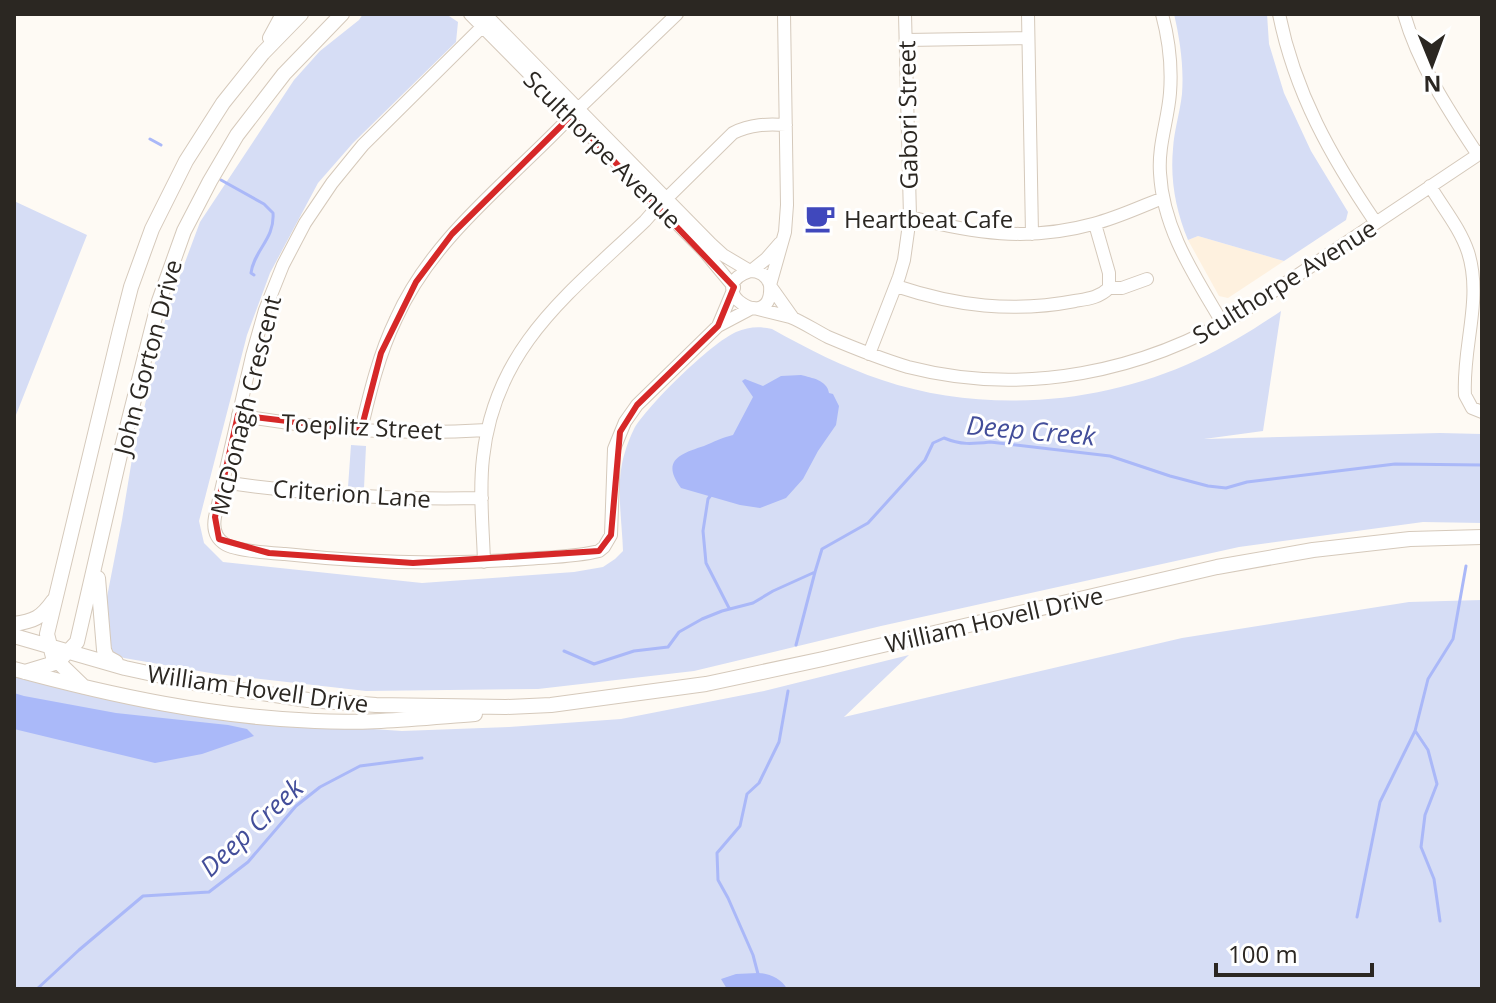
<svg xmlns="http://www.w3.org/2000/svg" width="1496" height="1003" font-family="'Open Sans',sans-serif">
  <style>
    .built { fill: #fef1df }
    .green { fill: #d6ddf5 }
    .forest { fill: #aab9f9 }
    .water { fill: #aab8f8 }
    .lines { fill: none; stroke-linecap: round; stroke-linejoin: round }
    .stream { stroke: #aab8f8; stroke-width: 3 }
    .minor-casing { stroke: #d5c9bb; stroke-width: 14 }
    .major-casing { stroke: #d5c9bb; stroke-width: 16 }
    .minor { stroke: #fff; stroke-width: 12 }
    .major { stroke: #fff; stroke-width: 14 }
    .marked { fill: none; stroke: #d62828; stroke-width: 6; stroke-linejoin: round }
    .labels { text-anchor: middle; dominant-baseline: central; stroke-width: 6; stroke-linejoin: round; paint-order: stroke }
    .street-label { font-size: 24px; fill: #2b2722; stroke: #fff }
    .poi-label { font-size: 24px; fill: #2b2722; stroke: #fff; text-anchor: start }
    .water-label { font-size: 26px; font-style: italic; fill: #434e9a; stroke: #fff }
  </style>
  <rect width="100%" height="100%" fill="#fefaf4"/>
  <!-- built -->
  <path class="built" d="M1198 236 1284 261 1228 298 1219 296 1188 240Z"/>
  <!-- green -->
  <path class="green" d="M363 14H446L458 22 456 42 353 143 318 183 270 273 247 335 199 521 204 543 223 562 422 583 574 572 603 567 615 559 623 551C622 519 615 483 625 452 627 445 630 437 634 429 647 406 711 343 736 332 748 327 759 326 772 329 808 349 843 367 882 380 983 414 1101 405 1197 360 1227 346 1254 329 1281 311L1263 431 1204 439 1440 433 1482 434V523L1423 522 1239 547 881 626 694 671 538 689 366 691 216 674 124 658 113 653 108 634 106 602 122 520 132 459 168 308 200 222 294 80 320 51 359 20Z
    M1174 14H1267L1269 44 1284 93 1311 151 1348 212 1346 220 1284 261 1198 236 1188 240C1176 211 1170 180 1173 149 1174 131 1180 112 1182 94 1184 66 1180 40 1174 14Z
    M14 201 87 235 14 420Z
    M351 445 366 446 364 488 348 487Z
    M1482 600V989H14V677L175 713 272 722 402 731 509 727 621 719 764 691 909 655 844 717 1182 638 1409 602Z"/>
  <!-- forest -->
  <path class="forest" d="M14 693 24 696 116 713 228 725 247 729 254 736 202 754 155 763 14 729Z"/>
  <!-- water -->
  <path class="water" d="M801 375C812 378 827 380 829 393L833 394 839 406 836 425 818 451 803 479 786 498 760 508 740 505 681 488C661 461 679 454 704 446 713 442 724 437 733 435L753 397 742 381 745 379 763 386 781 376Z
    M758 973C769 973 782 979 787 989H727L721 979 736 974Z"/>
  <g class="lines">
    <!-- stream -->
    <path class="stream" d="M150 139 161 145
      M221 180 264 204 273 213C275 239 254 250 251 273L254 275
      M711 495 708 499 703 531 706 563 729 608
      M796 645 815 572
      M564 651 594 664 634 651 668 647 679 632 702 619 722 611 753 603 773 591 815 572 822 549 868 523 925 460 933 443 944 438C961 445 972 444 990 442L1110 456 1170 476 1208 486 1226 488 1247 482 1395 464 1482 465
      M1416 732 1428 750 1437 784 1425 815 1421 847 1434 879 1440 921
      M1357 917 1380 802 1415 731 1428 679 1453 639 1466 566
      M758 974 753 955 728 898 718 880 717 853 740 826 747 794 759 783 779 742 788 691
      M37 989 79 950 143 896 209 892 248 862 296 806 320 787 360 766 422 758"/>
    <!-- minor casing -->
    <g class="minor-casing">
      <path id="minor" d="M470 14 704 251 734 287
        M485 14 711 244 723 255 750 271
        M1028 14 1032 234
        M1162 14C1169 40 1172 67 1170 93 1168 120 1158 145 1160 173 1163 230 1195 276 1223 324
        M1279 14C1295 93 1331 157 1376 223
        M1404 14C1419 66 1449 111 1478 155
        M482 27 363 145 332 183 305 223 283 265 265 310 252 356 215 517C213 528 215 538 225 544 235 551 272 553 285 554 366 563 445 565 525 559 549 557 576 557 599 551L604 547 611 535 614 449 625 422 637 405 718 326 752 308
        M906 40 1028 38
        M578 109 677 14
        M1430 186C1443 208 1460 228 1468 252 1483 299 1462 347 1465 395L1472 408 1482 412
        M667 198 733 133C751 124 767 124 786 125
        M910 217C973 233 1028 242 1093 224 1117 218 1140 207 1163 198
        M751 271 766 259 780 243
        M770 285C767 275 760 271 750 271 699 288 774 337 770 285L785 232 787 205 784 14
        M896 286C956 306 1012 313 1075 301 1087 299 1099 298 1109 288V273L1095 224
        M771 287 793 318
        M1109 288H1122L1147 279
        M754 308C766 311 778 314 790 317 803 322 816 331 828 337 854 348 881 359 908 367 1024 397 1144 372 1244 311L1482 152
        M718 326 734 288
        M869 354 899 277 904 260 910 217 905 14
        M238 415C319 430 405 435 487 430
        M361 430C370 392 379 354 396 319 433 236 510 181 571 116
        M223 482C309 495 395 500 482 498
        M484 562C483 528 479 492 483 458 495 346 570 293 645 221L659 205"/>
    </g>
    <!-- major casing -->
    <g class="major-casing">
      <path id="major" d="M270 38 283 14
        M98 578 104 650 107 657 116 662
        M14 624C34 621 41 618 53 601
        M14 636 125 668 194 683 308 700 376 705 506 707 551 705 706 684 823 659 1217 567 1313 550 1410 539 1482 537
        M14 669C113 696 213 717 315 721 368 724 422 718 475 714
        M25 672 58 662 77 642 120 455 159 301 184 231 210 181 237 135 284 74 342 14
        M84 687 53 657 47 634 120 330 131 287 152 229 186 161 223 103 263 53 301 14"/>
    </g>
    <!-- minor -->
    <use href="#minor" class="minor"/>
    <!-- major -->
    <use href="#major" class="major"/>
  </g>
  <!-- marked area -->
  <path class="marked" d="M571 116 734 287 718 326 637 405 620 432 611 535 599 551 413 563 269 553 219 539 215 517 238 415 361 430 381 353 416 282 452 234Z"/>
  <!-- icons -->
  <defs>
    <g id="cafe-bare" transform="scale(2.4)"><path d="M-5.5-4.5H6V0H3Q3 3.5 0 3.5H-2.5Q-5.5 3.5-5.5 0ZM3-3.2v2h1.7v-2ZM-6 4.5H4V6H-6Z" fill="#4048bc" stroke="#fff" stroke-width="2.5" paint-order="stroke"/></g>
  </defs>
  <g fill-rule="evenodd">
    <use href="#cafe-bare" x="820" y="218"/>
  </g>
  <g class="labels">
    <!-- street labels -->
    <g class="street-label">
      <text transform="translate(907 115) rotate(-91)">Gabori Street</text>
      <text transform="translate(603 149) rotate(45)">Sculthorpe Avenue</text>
      <text transform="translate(1284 281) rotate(-32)">Sculthorpe Avenue</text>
      <text transform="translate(147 357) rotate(-75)">John Gorton Drive</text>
      <text transform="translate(245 405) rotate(-76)">McDonagh Crescent</text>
      <text transform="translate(362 426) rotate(3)">Toeplitz Street</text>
      <text transform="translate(352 493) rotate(4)">Criterion Lane</text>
      <text transform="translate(994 619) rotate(-13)">William Hovell Drive</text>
      <text transform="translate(258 688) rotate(8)">William Hovell Drive</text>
    </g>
    <!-- poi labels -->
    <g class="poi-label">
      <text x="844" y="218">Heartbeat Cafe</text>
    </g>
    <!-- water labels -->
    <g class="water-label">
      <text transform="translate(1031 430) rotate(5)">Deep Creek</text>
      <text transform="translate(251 827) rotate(-43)">Deep Creek</text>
    </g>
  </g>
  <!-- border -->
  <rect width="1496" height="1003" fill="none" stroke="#2b2722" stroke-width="32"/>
  <!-- north arrow -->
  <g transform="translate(1432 64) rotate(179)" stroke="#ffffff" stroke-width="6" paint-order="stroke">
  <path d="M0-6L14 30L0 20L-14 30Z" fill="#2b2722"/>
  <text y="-12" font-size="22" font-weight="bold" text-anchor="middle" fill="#2b2722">N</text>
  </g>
  <!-- scale -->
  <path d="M1216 963v12h156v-12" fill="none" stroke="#2b2722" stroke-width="4"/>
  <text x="1228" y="963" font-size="24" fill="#2b2722" stroke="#ffffff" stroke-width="6" paint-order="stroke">100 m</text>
</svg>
